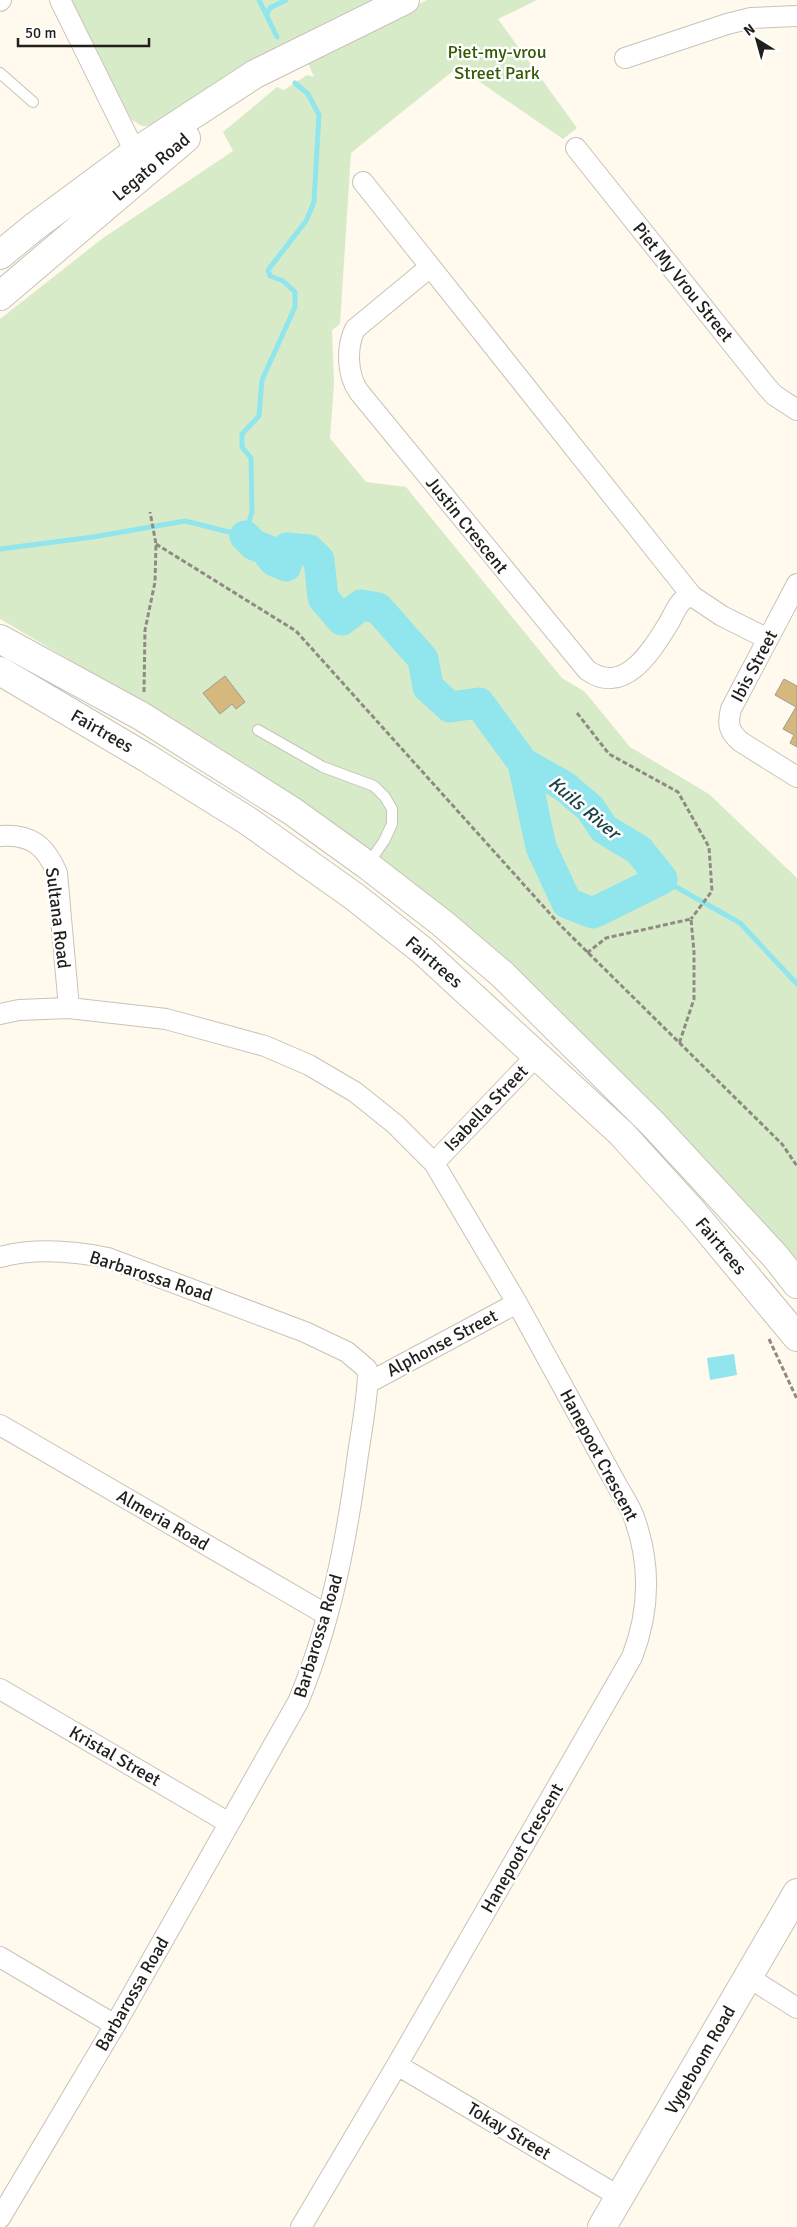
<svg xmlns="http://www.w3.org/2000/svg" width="797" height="2227" font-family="Signika,sans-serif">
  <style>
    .green { fill: #d8ebc8 }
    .water { fill: #91e5ec }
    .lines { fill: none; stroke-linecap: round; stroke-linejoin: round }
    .stream { stroke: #91e5ec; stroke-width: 5 }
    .river { stroke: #91e5ec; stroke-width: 31 }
    .building { fill: #d4b87e; stroke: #a09b90 }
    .lane-casing { stroke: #c8c3b8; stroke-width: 12 }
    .street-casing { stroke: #c8c3b8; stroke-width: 22 }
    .secondary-casing { stroke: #c8c3b8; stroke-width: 30 }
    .path { stroke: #8f8b84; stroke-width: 3; stroke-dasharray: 5 2.5; stroke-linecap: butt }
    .lane { stroke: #fff; stroke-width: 10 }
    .street { stroke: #fff; stroke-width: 20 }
    .secondary { stroke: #fff; stroke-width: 28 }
    .labels { text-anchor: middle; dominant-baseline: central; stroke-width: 5; stroke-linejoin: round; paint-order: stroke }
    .park-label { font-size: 18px; fill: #355803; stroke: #fff }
    .street-label { font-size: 18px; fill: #211f1b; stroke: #fff }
    .water-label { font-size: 19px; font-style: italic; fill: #1b4346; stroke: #fff }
  </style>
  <rect width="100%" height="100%" fill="#fff9ee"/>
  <!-- green -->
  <path class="green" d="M69 0H372L307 34 154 126H142L129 118Z
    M427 0H537L498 19 577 128 563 139 458 67 351 153 340 324 332 330 334 384 330 438 366 482 406 487 562 678 585 692 630 747 709 794 797 878V1267L693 1146 646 1096 546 999 269 782 148 706 0 619V319L103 238 233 151 223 132 277 87 284 90 307 75 314 77 308 63 339 44Z"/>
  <!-- water -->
  <path class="water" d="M734 1354 737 1375 710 1380 707 1358Z"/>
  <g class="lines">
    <!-- stream -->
    <path class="stream" d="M259 0 277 37
      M267 14 270 8 286 0
      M0 549 93 537 185 521 245 536 252 512 251 458 242 447V434L259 416 262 380 295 307V292L283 281 270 276 268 270 306 221 314 202 319 115 308 94 295 83
      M662 879 740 923 797 984"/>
    <!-- river -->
    <path class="river" d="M245 536 254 545 265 549 274 561 286 566 287 548 309 550 319 560 323 598 342 620 361 605 378 608 423 659 428 687 450 707 479 703 523 763 541 847 567 903 593 913 662 879 639 850 604 829 590 808 564 786 523 763"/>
  </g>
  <!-- building -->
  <path class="building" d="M225 676 245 702 236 709 232 704 220 714 203 693Z
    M784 679 797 686V747L790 743 794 735 783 729 796 707 775 695Z"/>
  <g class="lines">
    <!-- lane casing -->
    <g class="lane-casing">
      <path id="lane" d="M0 73 33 102
        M258 730 323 767 374 786 385 797 392 809V824L384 841 368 864"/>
    </g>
    <!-- street casing -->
    <g class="street-casing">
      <path id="street" d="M60 0 141 164
        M0 1 1 0
        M625 58 727 24 751 18 797 16
        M576 148 766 386 774 395 797 410
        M363 182 692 596 722 616 768 639
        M430 267 355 329C346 348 347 375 359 392L587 670C625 697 652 650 670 621 673 615 677 606 682 601 684 599 689 597 692 596
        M797 584 731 709C727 724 729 732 741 742L797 777
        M0 836C31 834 45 845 57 873L69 1008
        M0 1014 19 1010 69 1008 166 1019 265 1046 309 1065 355 1092 395 1124 434 1163 517 1303 619 1489C625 1499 632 1510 635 1520 651 1566 649 1613 632 1657L397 2065 301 2227
        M434 1163 538 1054
        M0 1257C34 1248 74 1251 108 1258L305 1332 347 1352 367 1369 368 1375C367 1401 362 1428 358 1454 347 1538 331 1623 298 1702L115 2025 0 2218
        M368 1383 517 1303
        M0 1425 327 1615
        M0 1689 229 1823
        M0 1957 115 2025
        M748 1977 797 2008
        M397 2065 620 2197"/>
    </g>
    <!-- secondary casing -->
    <g class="secondary-casing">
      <path id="secondary" d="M0 255 34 227 134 153 255 74 405 0
        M0 296 186 138
        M0 639 141 716 292 811 367 865 442 923 503 975 654 1125 775 1256 797 1284
        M0 671 147 758 248 821 355 897 423 951 621 1133 692 1211 797 1337
        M602 2227 797 1893"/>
    </g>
    <!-- path -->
    <path class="path" d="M156 544 296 631 561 926 782 1144 797 1166
      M144 692 145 630 155 582 156 544 150 512
      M577 713 609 754 678 792 709 847 712 891 691 919
      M587 953 606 938 691 919 694 952V999L679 1044
      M769 1339 797 1399"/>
    <!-- lane -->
    <use href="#lane" class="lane"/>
    <!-- street -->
    <use href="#street" class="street"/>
    <!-- secondary -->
    <use href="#secondary" class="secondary"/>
  </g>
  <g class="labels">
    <!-- park labels -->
    <g class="park-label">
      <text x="497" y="52">Piet-my-vrou<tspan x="497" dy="21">Street Park</tspan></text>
    </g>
    <!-- street labels -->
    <g class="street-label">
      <text transform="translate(151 167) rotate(-40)">Legato Road</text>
      <text transform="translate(683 282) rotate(51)">Piet My Vrou Street</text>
      <text transform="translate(467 525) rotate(51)">Justin Crescent</text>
      <text transform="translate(754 666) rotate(-62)">Ibis Street</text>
      <text transform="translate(102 731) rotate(30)">Fairtrees</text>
      <text transform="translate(58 918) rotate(83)">Sultana Road</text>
      <text transform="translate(434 962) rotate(41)">Fairtrees</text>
      <text transform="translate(486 1108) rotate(-46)">Isabella Street</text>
      <text transform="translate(721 1246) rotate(50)">Fairtrees</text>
      <text transform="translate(151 1276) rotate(18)">Barbarossa Road</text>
      <text transform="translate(442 1343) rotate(-28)">Alphonse Street</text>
      <text transform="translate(599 1455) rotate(62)">Hanepoot Crescent</text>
      <text transform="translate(163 1520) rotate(30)">Almeria Road</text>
      <text transform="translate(318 1636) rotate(-73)">Barbarossa Road</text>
      <text transform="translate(115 1756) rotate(30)">Kristal Street</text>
      <text transform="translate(522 1848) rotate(-60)">Hanepoot Crescent</text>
      <text transform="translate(132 1994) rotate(-60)">Barbarossa Road</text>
      <text transform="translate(700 2060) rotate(-60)">Vygeboom Road</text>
      <text transform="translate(509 2131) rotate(31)">Tokay Street</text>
    </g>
    <!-- water labels -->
    <g class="water-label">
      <text transform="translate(584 808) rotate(40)">Kuils River</text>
    </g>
  </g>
  <!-- north arrow -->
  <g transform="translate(757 40) rotate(323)" stroke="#ffffff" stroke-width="4" paint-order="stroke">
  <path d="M0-4L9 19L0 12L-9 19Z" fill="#211f1b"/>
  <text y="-8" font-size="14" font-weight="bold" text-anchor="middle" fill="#211f1b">N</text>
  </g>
  <!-- scale -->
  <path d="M18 38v8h131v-8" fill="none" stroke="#211f1b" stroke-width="2.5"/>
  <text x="25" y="38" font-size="15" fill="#211f1b" stroke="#ffffff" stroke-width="4" paint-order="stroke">50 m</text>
</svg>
